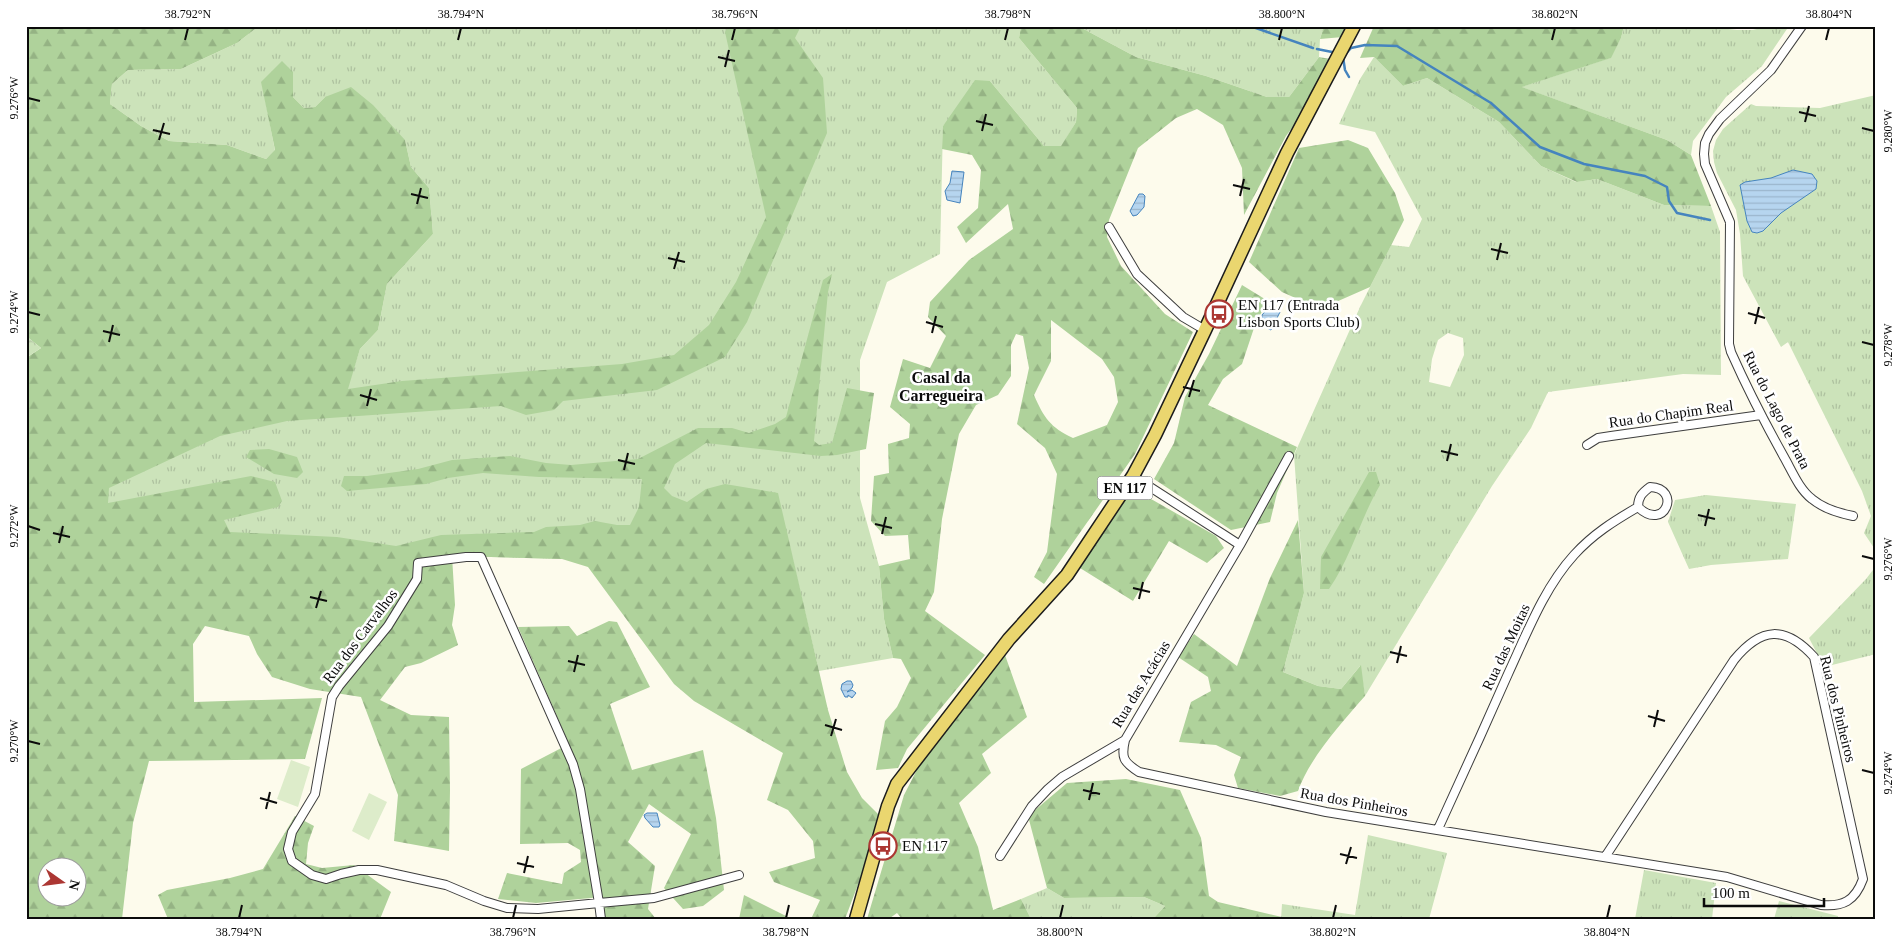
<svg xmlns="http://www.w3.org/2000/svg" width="1902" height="945" font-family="'Times New Roman',serif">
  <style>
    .grass { fill: url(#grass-tufts); fill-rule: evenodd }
    .forest { fill: url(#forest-firs); fill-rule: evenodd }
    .park { fill: url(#park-crowns) }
    .pitch { fill: #ddecca }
    .water { fill: url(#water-rules); stroke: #4584be }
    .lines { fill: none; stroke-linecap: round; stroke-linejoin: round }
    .stream { stroke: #4584be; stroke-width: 2.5 }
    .minor-casing { stroke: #3e3e3e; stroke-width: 10 }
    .primary-casing { stroke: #1c1c1c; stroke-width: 15 }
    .minor { stroke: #fff; stroke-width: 8 }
    .primary { stroke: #ead66f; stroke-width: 12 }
    .ticks { fill: none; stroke: #0b0b0b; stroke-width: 2 }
    .labels { text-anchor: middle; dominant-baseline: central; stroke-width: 5; stroke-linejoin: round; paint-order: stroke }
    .shield { fill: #fff; stroke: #545454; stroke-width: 1 }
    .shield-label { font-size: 14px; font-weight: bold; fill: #0b0b0b }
    .poi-label { font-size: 15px; fill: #0b0b0b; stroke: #fff; text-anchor: start }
    .street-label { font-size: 15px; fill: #0b0b0b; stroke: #fff }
    .neighbourhood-label { font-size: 16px; font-weight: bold; fill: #0b0b0b; stroke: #fff }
    .neatline { fill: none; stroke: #0b0b0b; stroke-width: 2 }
    .ticks-label { font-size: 12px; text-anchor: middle; fill: #0b0b0b }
  </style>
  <defs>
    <pattern id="grass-tufts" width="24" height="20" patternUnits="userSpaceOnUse" patternTransform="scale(1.25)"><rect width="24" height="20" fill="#cce3ba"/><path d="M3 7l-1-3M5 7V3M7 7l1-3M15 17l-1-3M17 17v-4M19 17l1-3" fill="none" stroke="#aec19f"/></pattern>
    <pattern id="forest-firs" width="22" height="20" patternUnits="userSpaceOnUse" patternTransform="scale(1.25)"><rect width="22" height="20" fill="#afd29b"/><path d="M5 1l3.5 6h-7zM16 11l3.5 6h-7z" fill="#95b384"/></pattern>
    <pattern id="park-crowns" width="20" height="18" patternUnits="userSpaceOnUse" patternTransform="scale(1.25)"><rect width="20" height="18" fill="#cce3ba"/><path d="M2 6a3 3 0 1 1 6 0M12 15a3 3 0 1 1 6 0" fill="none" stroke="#aec19f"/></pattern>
    <pattern id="water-rules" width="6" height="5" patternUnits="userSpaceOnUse" patternTransform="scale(1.25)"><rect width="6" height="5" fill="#b6d5ef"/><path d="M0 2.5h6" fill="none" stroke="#9bb6cc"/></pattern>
  </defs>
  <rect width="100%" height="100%" fill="#fdfbec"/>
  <!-- grass -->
  <path class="grass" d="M259 26H1021L1019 38 1077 108 1076 122 1061 147 1044 146 990 81 943 126 940 254 887 282 860 360V498L879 566 884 619 893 658 819 671 777 493 562 559 452 556 100 533 92 463 347 389 360 349 378 330 387 284 433 234 429 188 411 167 405 140 325 97 315 107 304 108 293 97V72L262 83 275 151 266 159 227 145 169 141 141 126 110 104 112 84 128 70 181 69 237 43Z
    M1078 26H1324L1320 39 1319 57 1289 97H1267L1206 76 1136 57Z
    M1624 26H1702L1737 30H1753L1768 26H1789L1762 66 1726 97 1693 141 1691 155 1667 140 1521 87 1610 58 1621 38Z
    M1374 57 1403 86 1427 78 1499 122 1541 166 1576 182 1597 179 1664 205 1711 206 1720 232 1721 375 1683 374 1548 392 1531 428 1492 486 1365 696 1360 666 1341 689 1318 686 1283 672 1304 593 1294 455 1360 307 1391 245 1409 247 1422 219 1375 132 1339 124 1360 79ZM1448 333 1463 338 1464 355 1450 387 1429 382 1432 359 1438 340Z
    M1876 95V551L1864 533 1871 516 1862 491 1788 342 1781 347 1743 276 1740 234 1736 210 1717 173 1714 162 1713 151 1716 140 1723 129 1751 104 1756 106 1820 108Z
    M1706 495 1796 504 1788 559 1711 565 1689 569 1668 522 1675 500Z
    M1876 566V654L1824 667 1809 638 1866 579Z
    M1368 835 1447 853 1429 919H1281L1282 904 1355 915Z
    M1644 870 1716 883 1712 919H1635Z
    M1047 888 1064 898 1144 897 1165 906 1153 919H1031L1021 899Z
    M1779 901 1838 916V919H1774Z"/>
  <!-- forest -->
  <path class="forest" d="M26 26H259L237 43 181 69 128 70 112 84 110 104 141 126 169 141 227 145 266 159 275 150 261 82 282 61 293 72V97L304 108 315 107 325 97 351 87 373 105 405 140 411 167 429 188 433 234 387 284 378 330 360 349 348 389 402 381 622 364 674 355 709 325 736 282 766 217 725 32 729 26H801L795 38 823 78 827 133 747 322 725 357 657 390 563 401 554 410 526 415 501 406 287 421 220 436 109 488 108 503 251 476 275 482 282 501 278 507 224 520 230 532 337 537 396 546 441 535 534 532 546 527 580 525 595 521 617 525H630L639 507 642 479 539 477 483 473 448 478 426 484 347 491 341 486 344 476H367L418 469 452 460 510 456 546 463 571 465 638 459 698 428H732L749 433 775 424 786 417 823 280 832 274 828 292 814 441 819 445 832 443 847 388 874 393 866 449 837 455 821 456 706 443 675 464 664 488 672 496 687 502 706 489 725 484 778 493 828 710 847 772 862 798 879 815 868 858 845 919H811L820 900 774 882 769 872 815 858 813 841 788 810 767 800 783 753 694 701 674 684 588 567 562 559 452 556 455 605 452 625 458 645 421 663 405 667 380 700 411 715 449 717 450 790 449 851 394 841 398 795 361 697 310 689 272 677 257 654 249 636 205 626 193 644 194 702 322 698 305 759 149 761 133 823 122 919H26V358L41 348 26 336ZM48 868H78V898H48Z
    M1021 26H1078L1136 57 1206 76 1267 97H1289L1319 57 1330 59 1298 120 1286 136 1244 215 1242 168 1223 125 1197 109 1176 118 1138 148 1109 220 1107 237 1121 266 1165 314 1193 332 1135 454 1044 584 1034 577 1047 552 1057 474 1045 448 1017 424 1029 368 1023 336 1016 334 1011 345V376L998 395 976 405 959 434 942 519 934 592 925 611 985 655 907 749 898 768 876 770 885 721 897 707 911 678 901 659 893 658 884 619 879 566 910 559 908 535 885 536 871 521 874 476 889 473 888 444 909 438 910 424 890 407 903 359 930 368 946 336 928 317 930 302 969 260 1013 229 1008 204 966 243 957 227 978 208 981 170 972 155 942 149 943 126 975 80 990 81 1044 146H1061L1076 122 1077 108 1019 38ZM1051 320 1102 359 1114 377 1118 402 1107 425 1073 438C1050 427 1044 418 1034 395L1051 361Z
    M1324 26H1349L1343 37 1320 39Z
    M1374 26H1624L1621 38 1611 58 1522 87 1667 140 1691 155 1711 206 1664 205 1597 179 1577 182 1541 166 1499 122 1427 78 1403 86 1374 57 1360 58Z
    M1348 140 1368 148 1395 193 1404 220 1370 287 1320 309 1282 292 1249 262 1299 148Z
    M1242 285 1268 301 1256 322 1242 364 1223 379 1208 405 1297 447 1277 493 1270 522 1231 530 1154 479 1174 443 1185 397 1209 354Z
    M269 449 297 457 303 472 297 478 274 474 246 457 250 450Z
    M1369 472H1376L1380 485C1360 519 1352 556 1329 589H1320L1321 557Z
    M1137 491 1216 536 1224 548 1207 563 1169 541 1133 601 1080 568 1127 496Z
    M1298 520 1304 593 1283 672 1318 686 1341 689 1361 665 1365 696C1342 722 1309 759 1298 791L1280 796 1238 788 1234 775 1241 757 1216 745 1179 742 1191 702 1211 691 1208 677 1178 657 1194 634 1237 666 1270 578Z
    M609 621 617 622 650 687 610 704 632 770 703 750 716 818 724 890 703 906 683 909 664 888 691 834 649 804 628 842 655 866 648 909 656 919H604L602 897 536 903 498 899 507 873 562 884 564 873 581 862 580 850 568 843 520 844 521 769 569 744 518 627 569 626 577 636Z
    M1005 655 1027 717 982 754 991 773 959 803 978 847 993 910 1021 899 1031 919H902L897 913 890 918 867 919 904 795 925 754Z
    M1126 779 1180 790 1201 838 1209 896 1218 902 1282 917 1281 919H1153L1165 906 1144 897 1064 898 1047 888 1028 816 1067 783Z
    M295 816 314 826 308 843 306 864 322 868 354 865 391 892 380 919H168L158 895 167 890 230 878 263 869Z
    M744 895 792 919H739Z"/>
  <!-- park -->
  <path class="park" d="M26 336 41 348 26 358Z"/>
  <!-- pitch -->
  <path class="pitch" d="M291 760 310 767 298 807 277 799Z
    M369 793 387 802 369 840 352 831Z"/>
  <!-- water -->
  <path class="water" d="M1793 170 1812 174 1817 181 1816 189 1781 213 1763 231 1757 233 1752 232 1747 221 1740 185 1745 182 1771 178Z
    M952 171 964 172 960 203 947 200 945 191 950 183Z
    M1139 194H1143L1145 196 1144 207 1137 215 1133 216 1130 211Z
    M1269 307 1280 312 1271 330 1261 325 1262 315Z
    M847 681H851L853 685 852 688 847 692 852 690 856 693 852 698 848 695V697H845L841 689 842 684Z
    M647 813H657L660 825 659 827H653L645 818 644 815Z"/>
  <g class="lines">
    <!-- stream -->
    <path class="stream" d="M1253 27 1313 48
      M1317 49 1332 52
      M1349 77 1345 70 1343 57 1351 48 1365 45 1397 46 1491 103 1540 147 1584 164 1645 176 1667 187 1669 201 1677 213 1710 220"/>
    <!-- minor casing -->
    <g class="minor-casing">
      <path id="minor" d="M1802 26 1771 70 1720 119 1709 134 1705 143 1704 154 1705 164 1730 222 1729 344 1731 352C1747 388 1765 423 1784 457 1792 471 1799 489 1812 499 1824 509 1838 513 1853 516
        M1109 227 1137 274 1183 317 1205 330
        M1587 445 1598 438 1611 436 1761 415
        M1650 487C1682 488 1665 533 1638 507 1638 497 1642 493 1650 487Z
        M1240 545 1289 456
        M466 557H481L573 764 580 789 599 903 538 909 507 908 484 901 446 885 377 870H359L341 874 326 879 312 875 292 861 288 849 292 832 315 794 332 697 339 686 388 626 417 579 418 563Z
        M1125 740C1121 757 1123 762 1139 772L1326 812 1727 877 1821 905C1843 907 1855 901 1863 879L1814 657C1785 625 1761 627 1734 660L1605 857
        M1438 829C1462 777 1485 726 1508 674 1527 633 1544 588 1574 555 1593 534 1614 521 1638 507
        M1000 856 1032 806 1048 789 1062 777 1125 740 1240 545 1133 476
        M601 919 599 903 654 898 739 875"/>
    </g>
    <!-- primary casing -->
    <g class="primary-casing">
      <path id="primary" d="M856 919 888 806 897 784 1009 639 1067 575 1133 476 1155 435 1205 330 1287 153 1354 26"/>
    </g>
    <!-- minor -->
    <use href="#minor" class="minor"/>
    <!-- primary -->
    <use href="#primary" class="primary"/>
  </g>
  <!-- ticks -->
  <path class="ticks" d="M185 40 188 28M458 40 461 28M732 40 735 28M1005 40 1008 28M1279 40 1282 28M1552 40 1555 28M1826 40 1829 28M718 57 735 61M725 67 729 50M28 98 40 101M1799 112 1816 116M976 121 993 125M1805 122 1809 106M1862 128 1874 131M153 130 170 134M982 131 986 114M159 140 164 123M1233 185 1250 189M411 194 428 198M1240 196 1244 179M417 204 421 188M1491 249 1508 253M668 258 685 262M1497 260 1501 243M674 269 679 252M28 312 40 315M1748 313 1765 318M926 322 943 327M1755 324 1759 307M103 331 120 335M932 333 936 316M109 342 113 325M1862 342 1874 345M1183 387 1200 391M360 395 377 400M1189 397 1194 380M367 406 371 389M1441 451 1458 455M618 460 635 464M1447 461 1451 444M624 470 628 453M1698 515 1715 519M875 524 892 528M28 526 40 530M1705 526 1709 509M53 533 70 537M882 534 886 517M59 543 63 526M1862 556 1874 559M1133 588 1150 592M310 597 327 601M1139 599 1143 582M316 608 321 591M1390 652 1407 656M568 661 585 665M1397 663 1401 646M574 672 578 655M1648 716 1665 721M825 725 842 730M1654 727 1658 710M831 736 836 719M28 741 40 744M1862 770 1874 773M1083 790 1100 794M260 798 277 803M1089 800 1093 783M266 809 270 792M1340 854 1357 858M517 863 534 867M1346 864 1351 847M524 873 528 856M239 918 242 905M513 918 516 905M786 918 789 905M1060 918 1063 905M1333 918 1336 905M1607 918 1610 905"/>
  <!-- icons -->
  <defs>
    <g id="bus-ring" transform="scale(1.4375)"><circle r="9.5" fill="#fff" stroke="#ac3733" stroke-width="1.5"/><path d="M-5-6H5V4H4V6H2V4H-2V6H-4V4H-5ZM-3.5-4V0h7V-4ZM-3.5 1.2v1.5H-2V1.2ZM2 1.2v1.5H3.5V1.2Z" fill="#ac3733"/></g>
  </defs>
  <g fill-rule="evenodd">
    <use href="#bus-ring" x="1219" y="314"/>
    <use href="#bus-ring" x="883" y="846"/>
  </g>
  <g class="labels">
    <!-- shield labels -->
    <rect class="shield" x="1097.5" y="476.5" width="55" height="23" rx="4"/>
    <g class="shield-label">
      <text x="1125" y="488">EN 117</text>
    </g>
    <!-- poi labels -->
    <g class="poi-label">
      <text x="1238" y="305">EN 117 (Entrada<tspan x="1238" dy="17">Lisbon Sports Club)</tspan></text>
      <text x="902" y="846">EN 117</text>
    </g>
    <!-- street labels -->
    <g class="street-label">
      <text transform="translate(1777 410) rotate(63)">Rua do Lago de Prata</text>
      <text transform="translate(1671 414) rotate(-8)">Rua do Chapim Real</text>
      <text transform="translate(360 636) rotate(-53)">Rua dos Carvalhos</text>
      <text transform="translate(1506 647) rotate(-65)">Rua das Moitas</text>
      <text transform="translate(1141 684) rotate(-59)">Rua das Acácias</text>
      <text transform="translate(1838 709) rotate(76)">Rua dos Pinheiros</text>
      <text transform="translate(1354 802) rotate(10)">Rua dos Pinheiros</text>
    </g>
    <!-- neighbourhood labels -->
    <g class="neighbourhood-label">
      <text x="941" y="377">Casal da<tspan x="941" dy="18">Carregueira</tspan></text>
    </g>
  </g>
  <!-- border -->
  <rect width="1902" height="945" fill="none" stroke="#ffffff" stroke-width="55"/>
  <!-- north arrow -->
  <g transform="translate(62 882) rotate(104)"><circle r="24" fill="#ffffff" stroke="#9d9d9d"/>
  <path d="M0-4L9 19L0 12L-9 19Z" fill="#ac3733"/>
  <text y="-8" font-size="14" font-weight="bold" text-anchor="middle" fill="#0b0b0b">N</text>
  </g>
  <!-- scale -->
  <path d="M1704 898v8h120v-8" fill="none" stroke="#0b0b0b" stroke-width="2.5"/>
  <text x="1712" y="898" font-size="15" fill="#0b0b0b" stroke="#ffffff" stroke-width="4" paint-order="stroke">100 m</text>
  <rect x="28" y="28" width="1846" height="890" class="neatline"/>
  <g class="ticks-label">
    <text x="188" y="18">38.792°N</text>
    <text x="461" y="18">38.794°N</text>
    <text x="735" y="18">38.796°N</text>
    <text x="1008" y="18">38.798°N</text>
    <text x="1282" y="18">38.800°N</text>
    <text x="1555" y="18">38.802°N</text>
    <text x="1829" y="18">38.804°N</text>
    <text transform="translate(14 98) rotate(-90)" y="4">9.276°W</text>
    <text transform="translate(1888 131) rotate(-90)" y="4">9.280°W</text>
    <text transform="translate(14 312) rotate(-90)" y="4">9.274°W</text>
    <text transform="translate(1888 345) rotate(-90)" y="4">9.278°W</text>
    <text transform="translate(14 526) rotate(-90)" y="4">9.272°W</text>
    <text transform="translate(1888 559) rotate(-90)" y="4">9.276°W</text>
    <text transform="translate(14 741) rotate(-90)" y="4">9.270°W</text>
    <text transform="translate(1888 773) rotate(-90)" y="4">9.274°W</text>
    <text x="239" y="936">38.794°N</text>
    <text x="513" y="936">38.796°N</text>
    <text x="786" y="936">38.798°N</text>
    <text x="1060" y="936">38.800°N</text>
    <text x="1333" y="936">38.802°N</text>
    <text x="1607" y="936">38.804°N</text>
  </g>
</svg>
